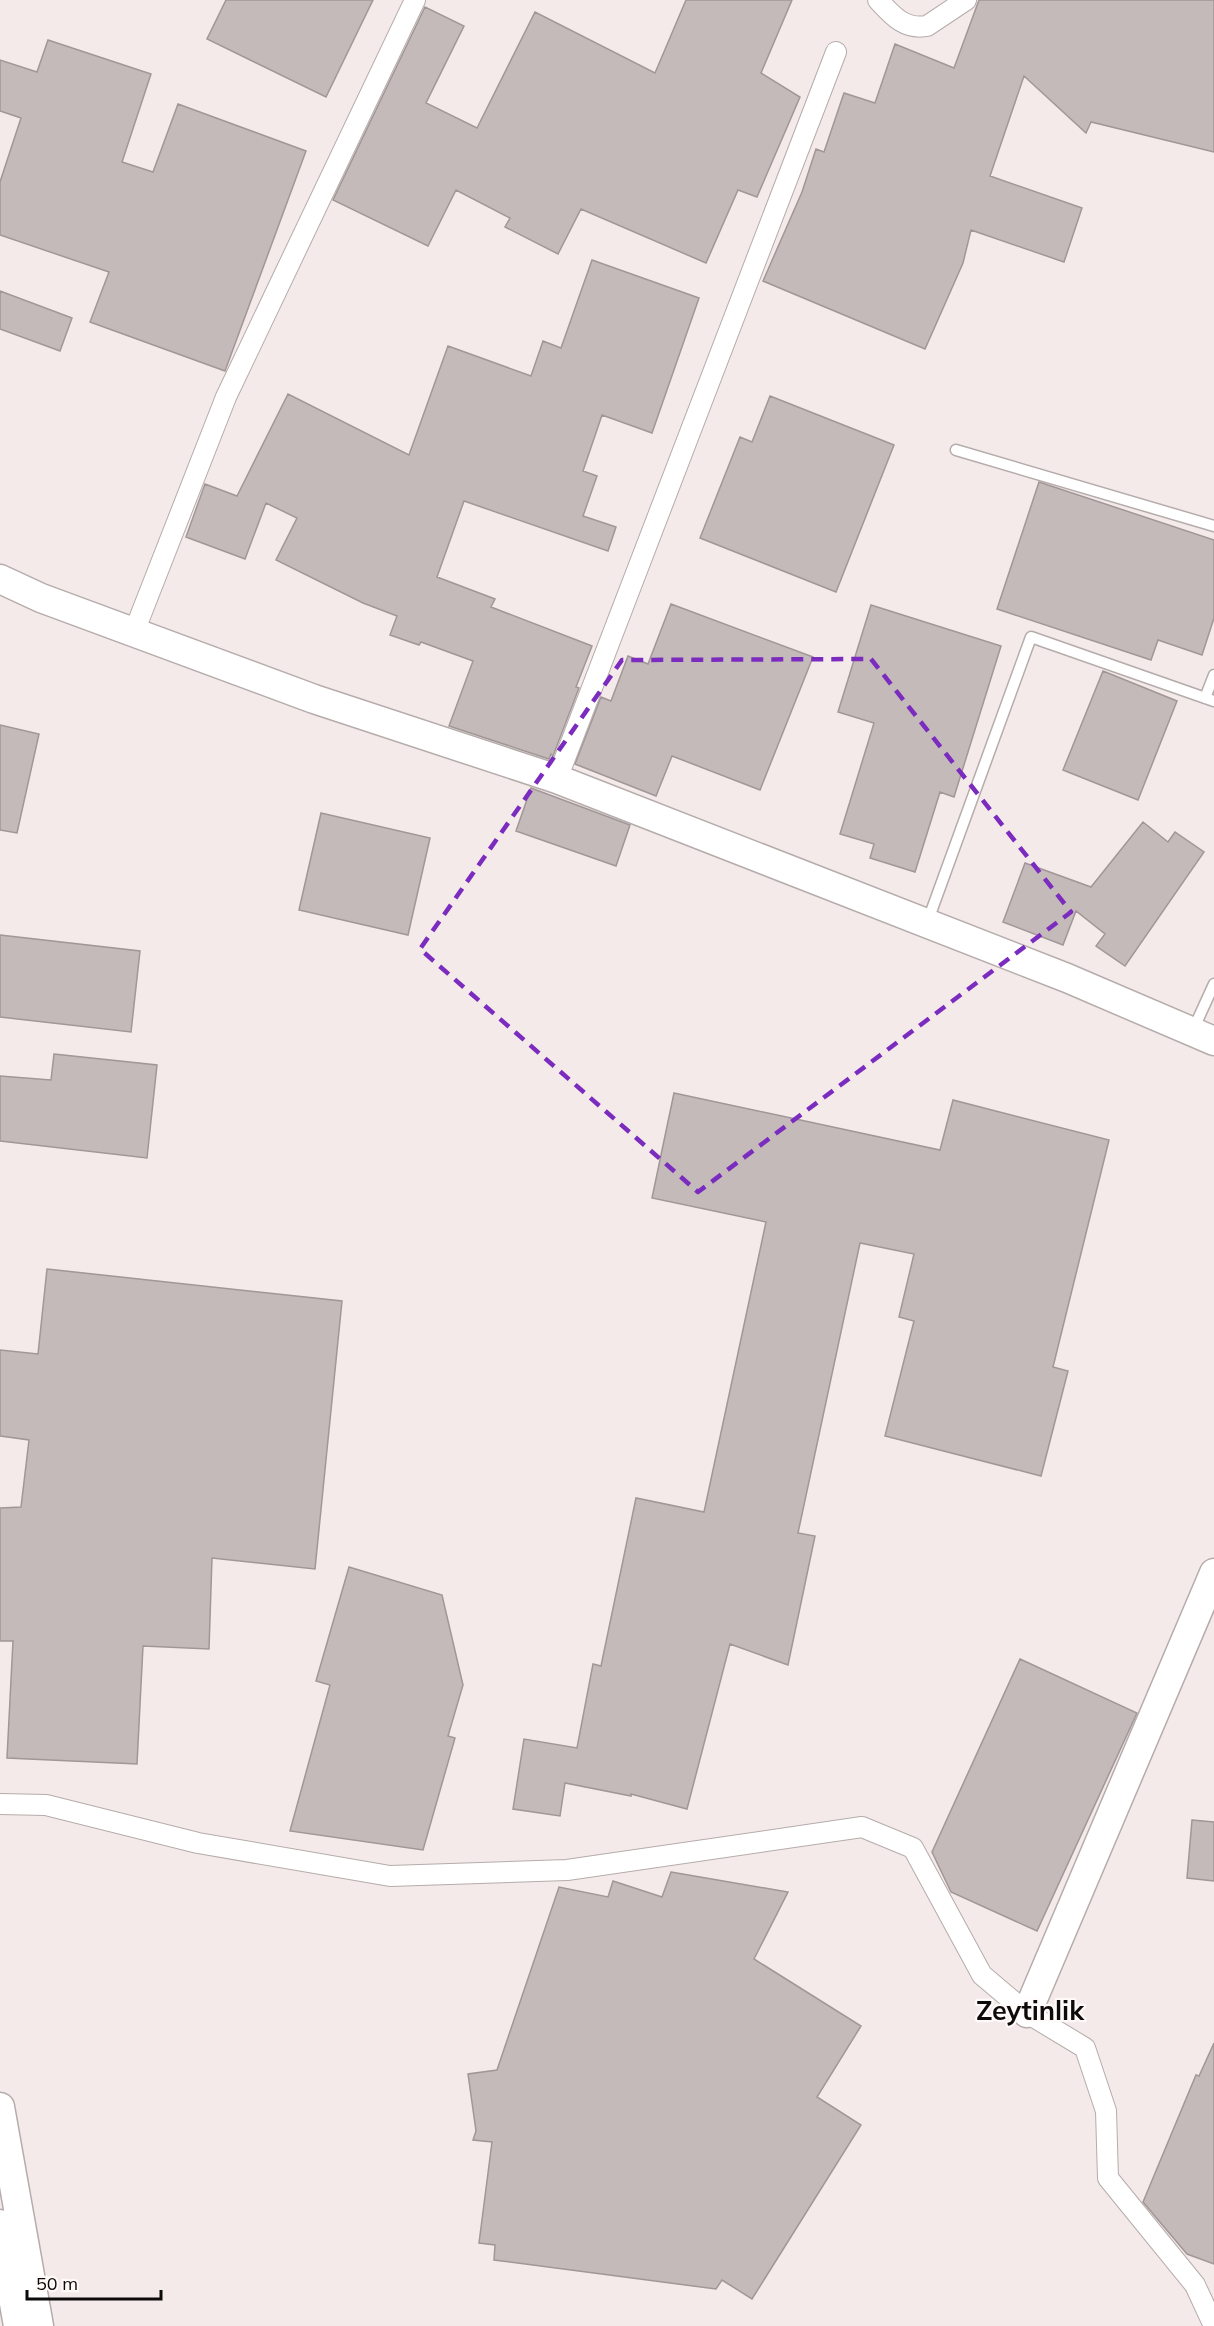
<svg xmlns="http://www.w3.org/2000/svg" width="1214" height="2326" font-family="Mulish,sans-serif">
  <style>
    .building { fill: #c4bab9; stroke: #a09796; stroke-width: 1.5 }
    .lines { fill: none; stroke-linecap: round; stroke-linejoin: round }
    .lane-casing { stroke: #b5acab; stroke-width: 13 }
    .street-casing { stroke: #b5acab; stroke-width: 22 }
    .secondary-casing { stroke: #b5acab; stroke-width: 31 }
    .lane { stroke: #fff; stroke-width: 10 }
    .street { stroke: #fff; stroke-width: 20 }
    .secondary { stroke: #fff; stroke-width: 28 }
    .marked { fill: none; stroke: #7b2cbf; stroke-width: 4.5; stroke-dasharray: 12 8; stroke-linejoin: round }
    .labels { text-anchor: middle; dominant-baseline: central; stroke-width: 4.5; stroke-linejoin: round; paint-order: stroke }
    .district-label { font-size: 27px; font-weight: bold; fill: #0d0a0a; stroke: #fff9f8 }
  </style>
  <rect width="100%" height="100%" fill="#f4eae9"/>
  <!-- building -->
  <path class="building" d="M226 0H373L326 97 207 39Z
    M686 0H792L761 73 800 97 757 197 738 190 706 263 581 209 558 254 505 227 510 218 456 190 428 246 333 200 425 7 464 26 426 103 477 128 535 12 655 73Z
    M979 0H1214V152L1091 122 1086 133 1024 76 990 176 1082 208 1064 262 971 230 963 263 925 349 763 281 802 192 816 149 824 152 844 93 875 103 895 44 954 68Z
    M48 40 151 74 122 162 153 172 178 104 306 151 225 371 90 322 109 272 0 235V182L21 118 0 111V60L37 72Z
    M592 260 699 298 652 433 602 415 583 471 597 476 583 516 616 527 608 551 464 501 437 577 495 599 491 607 592 646 576 687 579 688 553 756 551 754 549 759 449 726 473 661 421 642 419 645 390 635 397 616 363 603 276 560 297 518 266 503 245 559 186 537 205 484 237 496 288 394 409 455 448 346 531 376 543 341 561 348Z
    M0 291 72 318 60 351 0 329Z
    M770 396 894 445 836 592 700 538 740 437 752 442Z
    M1039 482 1214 540V618L1202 655 1158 640 1151 660 997 609Z
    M671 604 813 657 760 790 672 756 656 796 575 764 601 697 611 701 628 656 648 664Z
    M871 605 1001 646 954 797 940 792 915 872 870 858 874 844 840 834 874 723 838 712Z
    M1103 671 1177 701 1138 800 1063 770Z
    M0 725 39 734 17 833 0 830Z
    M531 788 630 825 616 866 516 831Z
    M321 813 430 838 408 935 299 910Z
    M1143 822 1168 842 1175 832 1204 852 1125 966 1096 946 1105 934 1076 911 1063 945 1003 922 1025 863 1091 887Z
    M0 935 140 951 131 1032 0 1017Z
    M54 1054 157 1065 147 1158 0 1141V1076L51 1080Z
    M674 1093 940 1150 953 1100 1109 1140 1053 1367 1068 1371 1041 1476 885 1436 914 1321 899 1317 914 1254 860 1243 798 1533 815 1536 788 1665 730 1644 687 1809 631 1794V1796L565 1783 560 1816 513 1809 524 1739 577 1748 593 1664 601 1666 636 1498 704 1512 766 1222 652 1198Z
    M47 1269 342 1301 315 1569 212 1558 209 1649 143 1646 137 1764 7 1758 13 1641H0V1508L21 1507 29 1440 0 1436V1350L38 1354Z
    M349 1567 442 1595 463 1685 448 1736 455 1738 423 1850 290 1831 330 1685 316 1681Z
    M1020 1659 1137 1713 1037 1931 951 1892 932 1852Z
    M1192 1820 1214 1822V1881L1187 1878Z
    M671 1872 788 1892 754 1959 861 2026 817 2097 861 2125 752 2299 722 2280 716 2289 494 2260 495 2245 479 2243 492 2142 473 2140 476 2131 468 2074 497 2070 559 1887 608 1897 613 1881 662 1897Z
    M1214 2043V2264L1187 2254 1143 2202 1196 2075 1199 2076Z"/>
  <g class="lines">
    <!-- lane casing -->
    <g class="lane-casing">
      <path id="lane" d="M956 450 1214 526
        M1205 698 1214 675
        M927 923 1031 637 1214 701
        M1193 1030 1214 984"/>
    </g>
    <!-- street casing -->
    <g class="street-casing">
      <path id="street" d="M878 0C892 15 904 30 927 26L966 0
        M134 632 226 397 415 0
        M557 779 836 52
        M0 1804 46 1805 198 1843 390 1876 567 1870 862 1827 913 1848 982 1975 1027 2013 1085 2048 1106 2111 1108 2178 1195 2285 1214 2326"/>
    </g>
    <!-- secondary casing -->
    <g class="secondary-casing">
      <path id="secondary" d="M0 579 41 598 314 699 557 779 1067 978 1214 1041
        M1027 2013 1214 1573
        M0 2107 39 2326
        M0 2224 18 2326"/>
    </g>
    <!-- lane -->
    <use href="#lane" class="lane"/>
    <!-- street -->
    <use href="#street" class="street"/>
    <!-- secondary -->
    <use href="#secondary" class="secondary"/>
  </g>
  <!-- marked area -->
  <path class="marked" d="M871 659 1071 912 698 1192 420 949 622 660Z"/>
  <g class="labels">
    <!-- district labels -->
    <g class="district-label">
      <text x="1030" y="2010">Zeytinlik</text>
    </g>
  </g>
  <!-- scale -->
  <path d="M27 2290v9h134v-9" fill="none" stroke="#0d0a0a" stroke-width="3"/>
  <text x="36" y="2290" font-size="18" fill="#0d0a0a" stroke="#fff9f8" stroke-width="4.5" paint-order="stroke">50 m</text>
</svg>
